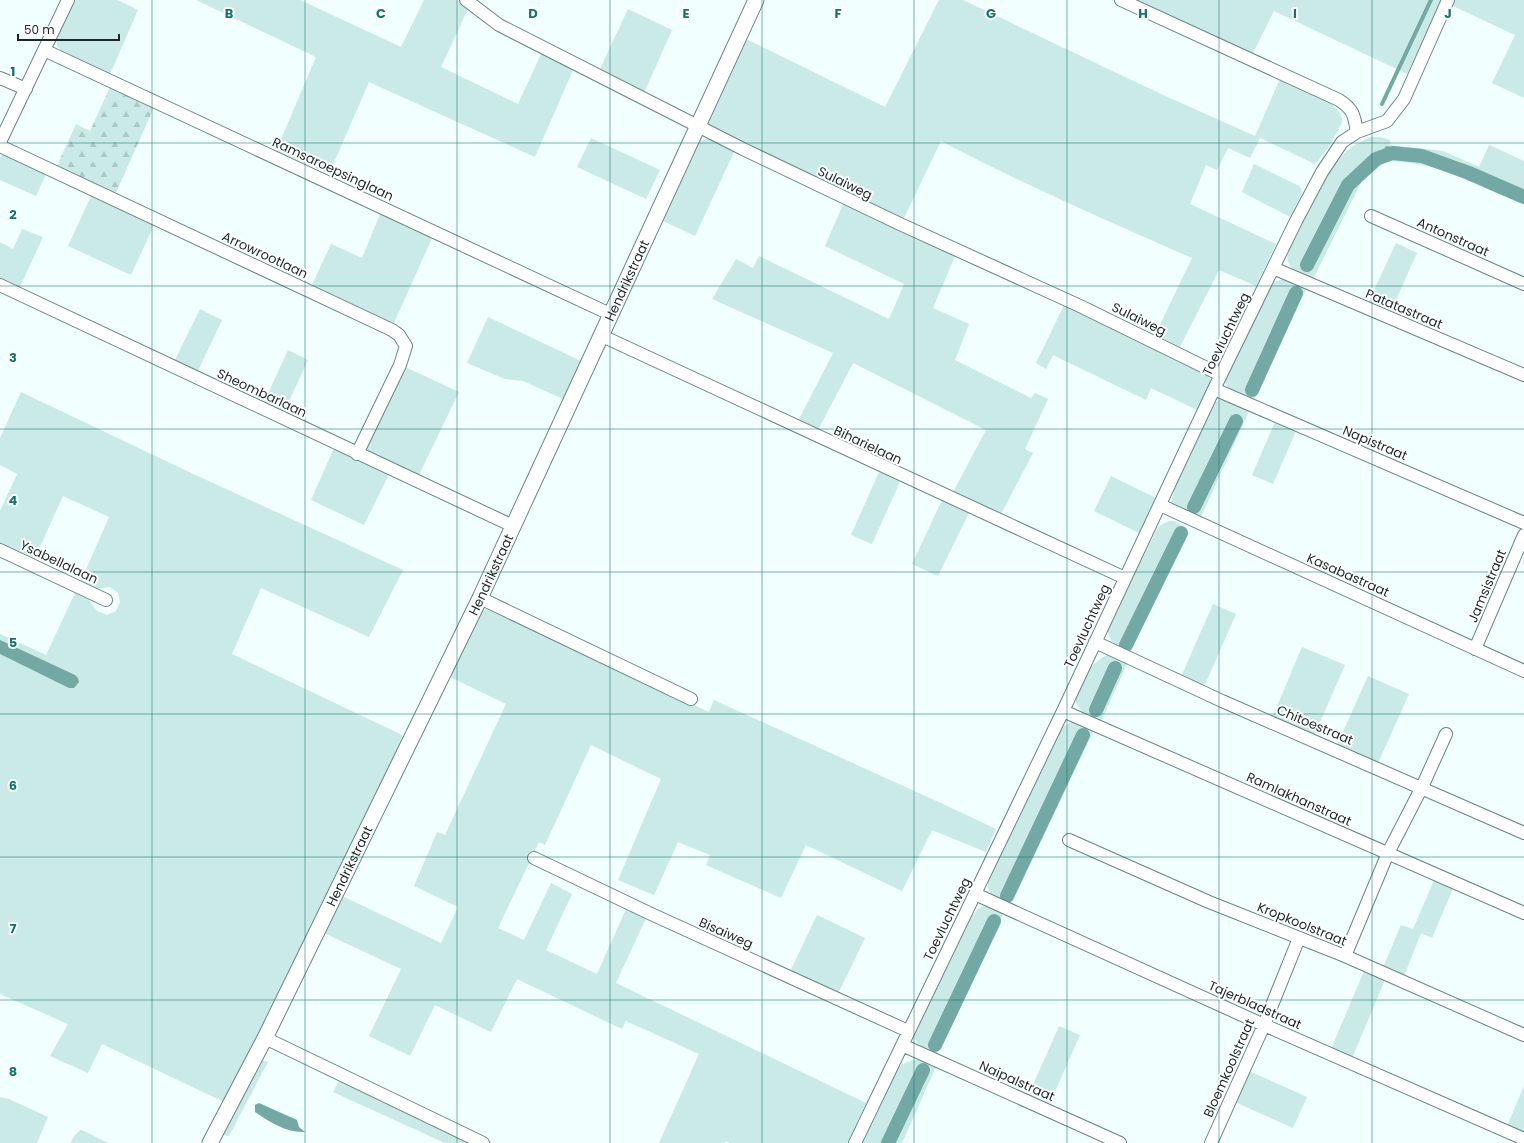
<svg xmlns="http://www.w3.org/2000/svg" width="1524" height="1143" font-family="Poppins,sans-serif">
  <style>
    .green { fill: #c9eae6 }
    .forest { fill: url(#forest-firs) }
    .water { fill: #73a9a4 }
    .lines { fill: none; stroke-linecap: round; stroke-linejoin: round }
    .stream { stroke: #73a9a4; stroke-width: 4 }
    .canal { stroke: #73a9a4; stroke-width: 14 }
    .minor-casing { stroke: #658683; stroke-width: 14 }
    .tertiary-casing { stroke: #658683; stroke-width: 17 }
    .minor { stroke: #fff; stroke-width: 12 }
    .tertiary { stroke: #fff; stroke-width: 15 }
    .grid { fill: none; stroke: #0f766e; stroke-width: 1; stroke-opacity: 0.55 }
    .labels { text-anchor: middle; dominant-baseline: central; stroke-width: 4; stroke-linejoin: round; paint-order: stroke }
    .street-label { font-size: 13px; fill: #1a2726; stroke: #fff }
    .grid-label { font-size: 13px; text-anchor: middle; font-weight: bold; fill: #0f766e; stroke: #fff; stroke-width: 4; stroke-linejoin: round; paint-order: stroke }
  </style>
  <defs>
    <pattern id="forest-firs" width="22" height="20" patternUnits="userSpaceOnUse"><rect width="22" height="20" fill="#c9eae6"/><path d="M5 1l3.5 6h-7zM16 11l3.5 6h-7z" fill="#acc9c5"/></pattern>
  </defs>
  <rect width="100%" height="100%" fill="#f1fffe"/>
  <!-- green -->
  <path class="green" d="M74 0H118L138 10 110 74 61 50 57 46 56 38Z
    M196 0H300L401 47 424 0H457L468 9 441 67 518 104 542 52 573 70 535 157 369 82 329 174 276 151 316 57Z
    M939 0H963L1161 94 1255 136 1280 79C1296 86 1346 102 1342 123L1328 148 1315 164 1260 138 1250 158 1228 148 1217 170 1206 165 1190 204 1276 244 1256 286 1219 270 1180 347 1155 335 1192 258C1107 221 1023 184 941 141L903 220 709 128 707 124 746 39 885 107Z
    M1136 0H1441L1407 74 1274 11 1252 55Z
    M1455 0H1524V98L1492 83 1515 35 1453 6Z
    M628 9 672 30 644 93 599 71Z
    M1370 137H1381L1390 140V145L1443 151 1479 167 1489 145 1524 161V204L1443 170 1418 164 1395 161 1384 163 1362 181 1313 279C1299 273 1284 269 1288 252 1305 219 1321 173 1349 149 1355 144 1363 141 1370 137Z
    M591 138 660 170 646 199 577 167Z
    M707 139 713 140 735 150 695 236 661 220 697 144 701 140Z
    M3 155H6L47 172 36 196 0 180V157Z
    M1254 164 1299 186 1302 191 1301 195 1290 217 1242 192Z
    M92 194 155 223 131 275 68 246Z
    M844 202 955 256 933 308 969 324 955 360 1031 398 1035 393 1048 399 1025 449 1033 453 1000 516 952 494 986 430 853 363 818 430 798 421 833 353 712 299 736 259 753 268 759 256 889 319 904 284 825 246Z
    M381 212 433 236 393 325 311 287 331 244 362 258Z
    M22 229 43 237 19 289 0 280V242L13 249Z
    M1396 243 1417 253 1390 313 1368 303Z
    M1283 279H1287L1306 289 1254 400C1244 396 1225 392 1225 380L1271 287 1274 282Z
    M1065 303 1207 374 1211 381 1197 410 1151 388 1146 400 1053 355 1046 369 1036 363Z
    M200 309 222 320 197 373 174 362Z
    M488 317 581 361 563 399 523 381 505 379 467 363Z
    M288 350 308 360 283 414 263 405Z
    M403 366 459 392 418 477 366 453 365 448Z
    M21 392 189 472 403 570 369 637 261 588 232 654 398 733 403 736V743L293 966 224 1102 102 1044 88 1073 50 1056 68 1024 0 994V634L46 655 75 593 89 600 97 611 107 615 116 611 120 602 118 593 110 587 97 589 81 581 109 517 63 496 34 560 0 544V511L17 474 0 465V438Z
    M1224 399 1250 409 1200 519 1171 504 1174 490 1215 403 1219 400Z
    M1275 422 1296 431 1273 484 1252 475Z
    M334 448 389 474 364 525 311 500Z
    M879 472 900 482 872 544 851 535Z
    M1111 476 1156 498 1139 533 1094 511Z
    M942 500 969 513 938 576 912 564Z
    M1169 521H1174L1187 528 1130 653C1119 647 1107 642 1108 628L1156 531 1159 526Z
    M1213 604 1236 614 1204 687 1181 677Z
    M486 609 492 611 709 712 714 700 943 804 996 829 986 852 932 830 902 891 806 845 781 898 706 865 710 855 678 842 654 895 618 880 661 779 591 745 545 845 539 842 498 928 524 940 551 883 572 894 546 950 597 974 627 907 647 916 616 983 866 1103 847 1143H730L726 1141 725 1143H659L699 1054 626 1021 622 1029 517 979 491 1032 435 1005 410 1056 369 1036 401 969 324 933 342 896 441 943 458 907 414 886 437 832 445 835 506 704 450 677 479 614Z
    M1302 647 1345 665 1314 736 1272 718Z
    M1107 655H1112L1128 662 1101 721C1090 716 1078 713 1075 699 1084 680 1087 665 1107 655Z
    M1368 676 1409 694 1378 763 1337 745Z
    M1071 722H1077L1094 730 1011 905C997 898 985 896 988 878L1048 753 1063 727Z
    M1435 878 1454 886 1432 938 1421 933 1403 979 1382 970 1401 925 1413 929Z
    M985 906 993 907 1004 912 936 1056C925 1050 914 1046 914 1032L972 916 978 909Z
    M817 915 865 938 836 998 788 976Z
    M1364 971 1385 980 1352 1058 1331 1049Z
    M1059 1026 1080 1035 1050 1103 1029 1094Z
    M261 1060 268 1062 229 1136 222 1135Z
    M914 1060H921L936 1067 902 1143H863L898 1069 902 1064Z
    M1249 1071 1307 1097 1293 1128 1235 1102Z
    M340 1079 474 1143H445L333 1092Z
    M1524 1086V1133L1507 1126Z
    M0 1097 9 1099 48 1117 37 1143H0Z
    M80 1130H82L108 1143H70L75 1135Z"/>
  <!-- forest -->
  <path class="forest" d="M111 85 155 105 115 195 56 168 76 124 90 131Z"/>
  <!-- water -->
  <path class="water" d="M0 640 75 675 78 678 79 682 74 688H69L0 654Z
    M259 1103 297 1120 299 1127 305 1132C286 1133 270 1122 255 1112V1105Z"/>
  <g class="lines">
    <!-- stream -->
    <path class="stream" d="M1382 104 1431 0
      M1387 148 1392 153"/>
    <!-- canal -->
    <path class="canal" d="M1307 265 1348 185 1376 159 1392 153 1422 156 1469 173 1524 197
      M1252 390 1296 293
      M1194 507 1236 421
      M1126 645 1181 533
      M1096 710 1115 668
      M1007 896 1083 735
      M935 1045 994 921
      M888 1143 923 1070"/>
    <!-- minor casing -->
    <g class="minor-casing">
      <path id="minor" d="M466 0 499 25 743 149 900 224 1080 306 1221 375
        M1121 0 1339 100C1354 110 1354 115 1357 132
        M44 50 610 314
        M0 78 26 89
        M0 142 68 0
        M0 146 392 330 399 335 406 346 400 365 357 454
        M1371 216 1524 284
        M1273 268 1524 375
        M0 285 513 526
        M600 335 1125 578
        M1214 389 1524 523
        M1160 505 1524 671
        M0 550 106 600
        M480 598 691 699
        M1095 642 1222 701 1524 833
        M1475 649 1524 535
        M1063 711 1524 913
        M1069 840 1209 902 1345 956 1524 1035
        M534 858 649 913 908 1031
        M975 894 1264 1025 1524 1139
        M1345 956 1388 853 1422 787 1446 734
        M265 1038 483 1143
        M902 1045 1120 1143
        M855 1143 1063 711 1214 389 1296 221 1322 172 1342 142 1357 132 1387 121 1404 99 1448 0
        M1211 1143 1264 1025 1299 938"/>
    </g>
    <!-- tertiary casing -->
    <g class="tertiary-casing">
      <g id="tertiary">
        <path id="s1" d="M210 1143 265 1038 480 598 756 0"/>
      </g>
    </g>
    <!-- minor -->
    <use href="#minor" class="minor"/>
    <!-- tertiary -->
    <use href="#tertiary" class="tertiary"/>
  </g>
  <!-- grid -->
  <path class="grid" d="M152 0V1143M305 0V1143M457 0V1143M610 0V1143M762 0V1143M914 0V1143M1067 0V1143M1219 0V1143M1372 0V1143M0 143H1524M0 286H1524M0 429H1524M0 572H1524M0 714H1524M0 857H1524M0 1000H1524"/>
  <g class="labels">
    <!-- street labels -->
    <g class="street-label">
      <text transform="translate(333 169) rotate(25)">Ramsaroepsinglaan</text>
      <text transform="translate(845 183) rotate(26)">Sulaiweg</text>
      <text transform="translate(1453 237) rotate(24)">Antonstraat</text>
      <text transform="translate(265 255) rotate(25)">Arrowrootlaan</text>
      <text stroke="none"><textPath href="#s1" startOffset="958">Hendrikstraat</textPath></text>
      <text transform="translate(1404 309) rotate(23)">Patatastraat</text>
      <text transform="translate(1139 319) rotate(26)">Sulaiweg</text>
      <text transform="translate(1226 334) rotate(-64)">Toevluchtweg</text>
      <text transform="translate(262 393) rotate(25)">Sheombarlaan</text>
      <text transform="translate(1375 443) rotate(23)">Napistraat</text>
      <text transform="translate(868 445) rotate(25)">Biharielaan</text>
      <text transform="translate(59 562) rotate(25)">Ysabellalaan</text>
      <text stroke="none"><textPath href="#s1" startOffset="634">Hendrikstraat</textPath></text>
      <text transform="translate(1348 575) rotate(24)">Kasabastraat</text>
      <text transform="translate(1487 586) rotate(-67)">Jamsistraat</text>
      <text transform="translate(1087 626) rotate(-65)">Toevluchtweg</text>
      <text transform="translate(1315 725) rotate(23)">Chitoestraat</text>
      <text transform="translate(1299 799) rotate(24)">Ramlakhanstraat</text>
      <text stroke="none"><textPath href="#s1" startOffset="310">Hendrikstraat</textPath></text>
      <text transform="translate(947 919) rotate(-64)">Toevluchtweg</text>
      <text transform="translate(1302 924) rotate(22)">Kropkoolstraat</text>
      <text transform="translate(726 933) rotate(24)">Bisaiweg</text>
      <text transform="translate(1255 1005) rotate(24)">Tajerbladstraat</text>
      <text transform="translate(1229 1068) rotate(-66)">Bloemkoolstraat</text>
      <text transform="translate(1017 1081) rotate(24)">Naipalstraat</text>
    </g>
  </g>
  <g class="grid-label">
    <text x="229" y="18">B</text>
    <text x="381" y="18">C</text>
    <text x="533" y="18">D</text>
    <text x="686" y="18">E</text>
    <text x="838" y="18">F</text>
    <text x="991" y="18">G</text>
    <text x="1143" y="18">H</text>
    <text x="1295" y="18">I</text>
    <text x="1448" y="18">J</text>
    <text x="13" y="76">1</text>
    <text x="13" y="219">2</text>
    <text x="13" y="362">3</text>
    <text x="13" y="505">4</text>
    <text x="13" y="647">5</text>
    <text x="13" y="790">6</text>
    <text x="13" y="933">7</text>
    <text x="13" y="1076">8</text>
  </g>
  <!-- scale -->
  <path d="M18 34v6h101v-6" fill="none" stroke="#1a2726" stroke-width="2"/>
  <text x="24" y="34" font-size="12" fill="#1a2726" stroke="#ffffff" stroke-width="3" paint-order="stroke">50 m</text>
</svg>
